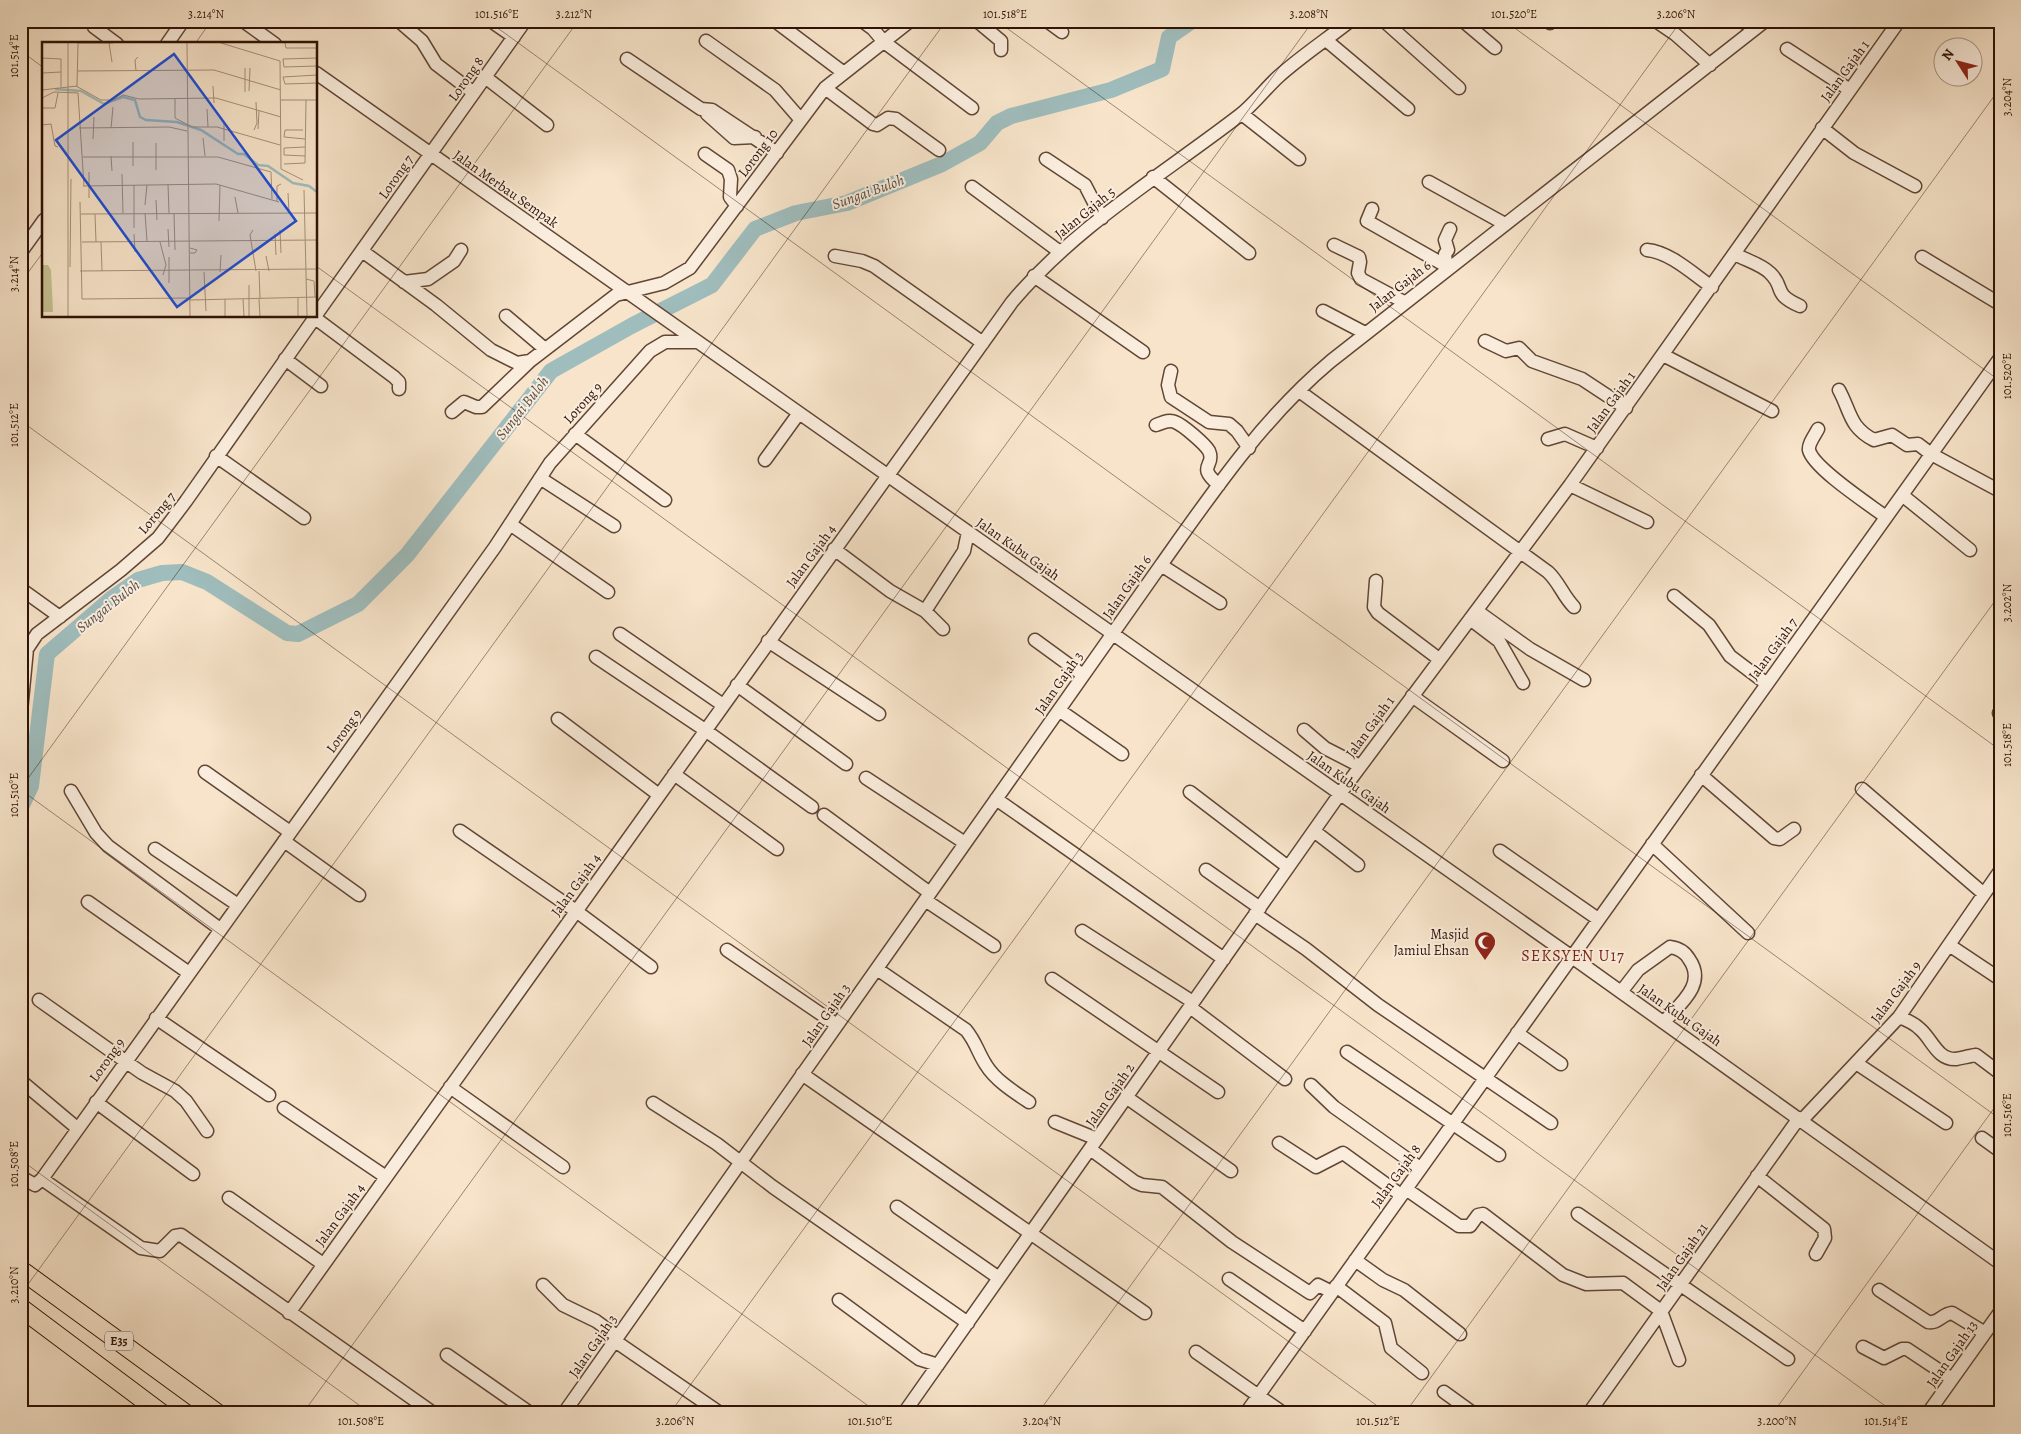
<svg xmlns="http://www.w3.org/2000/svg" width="2021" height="1434" font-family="Alegreya,serif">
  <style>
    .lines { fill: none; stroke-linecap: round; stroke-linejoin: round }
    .river { stroke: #9fbdbd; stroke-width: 16 }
    .minor-casing { stroke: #614636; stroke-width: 15 }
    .highway-casing { stroke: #2f1104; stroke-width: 20 }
    .minor { stroke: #faeddd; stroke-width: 12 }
    .highway { stroke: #f7e4ca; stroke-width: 18 }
    .ticks { fill: none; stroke: #2f1104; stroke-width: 1; stroke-opacity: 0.45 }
    .labels { text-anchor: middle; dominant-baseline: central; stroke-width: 4; stroke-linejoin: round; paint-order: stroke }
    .shield { fill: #faeddd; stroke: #6c5345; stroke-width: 1 }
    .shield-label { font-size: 12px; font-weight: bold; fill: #2f1104 }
    .street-label { font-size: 14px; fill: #2f1104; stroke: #faeddd }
    .poi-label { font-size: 14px; fill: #2f1104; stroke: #faeddd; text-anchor: end }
    .water-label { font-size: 15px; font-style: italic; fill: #564d45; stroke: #faeddd }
    .quarter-label { font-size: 16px; letter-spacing: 1px; fill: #7a1f14; stroke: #faeddd }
    .inset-river { fill: none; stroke: #9fbdbd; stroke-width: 2.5 }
    .inset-road { fill: none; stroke: #a7907b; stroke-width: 1 }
    .view { fill: #1d4ed8; fill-opacity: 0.15; stroke: #1d4ed8; stroke-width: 2.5 }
    .inset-edge { fill: none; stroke: #2f1104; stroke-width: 2.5 }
    .neatline { fill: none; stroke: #2f1104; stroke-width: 2 }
    .ticks-label { font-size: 12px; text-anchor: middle; fill: #2f1104 }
  </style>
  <rect width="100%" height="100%" fill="#f7e4ca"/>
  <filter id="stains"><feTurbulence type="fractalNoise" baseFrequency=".004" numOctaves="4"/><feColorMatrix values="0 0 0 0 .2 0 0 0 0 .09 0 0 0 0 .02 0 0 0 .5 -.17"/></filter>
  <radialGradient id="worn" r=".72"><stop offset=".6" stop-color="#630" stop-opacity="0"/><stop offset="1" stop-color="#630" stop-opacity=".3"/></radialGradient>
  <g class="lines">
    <!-- river -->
    <path class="river" d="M21 807 31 786 47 654 112 598 138 580 162 573 182 572 207 582 287 633 298 634 358 604 407 555 551 371 633 325 712 285 755 229 796 213 847 203 942 164 980 143 997 123 1011 116 1111 90 1162 69 1169 37 1192 21"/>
    <!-- minor casing -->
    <g class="minor-casing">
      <path id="minor" d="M243 21 275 44
        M491 21 514 37
        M775 21 844 73
        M862 21 873 29 884 42 972 108
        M977 21 1001 41V50
        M1047 21 1062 32
        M1384 21 1459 88
        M1463 21 1495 48
        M1548 21 1550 23
        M1656 21 1675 34 1710 65
        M1742 21 1754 29
        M400 22 422 41 436 64 474 93
        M94 27 117 44
        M1326 40 1408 109
        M706 41 775 90 801 120
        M167 44 183 21
        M1787 49 1850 90
        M627 59 701 109 712 110 777 153
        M316 73 1572 957 2000 1263
        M485 77 547 125
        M825 88 873 124 877 125 888 118 896 119 939 150
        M707 114 734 138 755 137
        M1242 114 1299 159
        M1822 128 1854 153 1915 186
        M705 154 728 170 731 179 730 197 737 206
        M1046 159 1085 185 1102 218
        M1153 177 1249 253
        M1429 182 1505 224
        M972 187 1060 252
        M1372 209 1367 221 1448 267
        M1334 245 1359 257 1360 262 1358 273 1361 279 1404 302
        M1647 250C1670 252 1693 274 1712 287
        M362 251 436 305 491 350 517 363 530 361 616 295 664 283 690 268 825 88 910 21
        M21 252 44 220
        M1735 254C1745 260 1761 264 1770 273 1786 288 1771 293 1800 306
        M835 256 862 261 874 266 983 343
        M1922 257 2000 304
        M1446 264 1445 254 1448 250 1445 240 1450 229
        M1034 276 1143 352
        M404 282 428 279 454 261 461 250
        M1323 311 1365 333
        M316 315 525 21
        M506 316 545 349
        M315 318 394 377 399 382V389
        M1485 341 1506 351 1519 348 1532 361 1582 379 1626 408
        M1663 355 1772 411
        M285 359 321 386
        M1171 371 1168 385 1171 397 1209 422 1229 424 1237 431 1249 448
        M1839 390C1851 412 1849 427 1874 440L1892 435 1907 445 1918 444 1931 454 2000 491
        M1299 391 1548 572C1559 582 1563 596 1574 607
        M452 412 464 402 476 407H482L530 361
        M1156 425C1162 423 1169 419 1175 422 1183 425 1205 444 1209 451 1216 467 1195 465 1219 485
        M1818 429C1815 435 1808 444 1809 450 1813 468 1870 505 1886 517
        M575 434 665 500
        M1548 439 1565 434 1597 448
        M216 456 304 518
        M765 460 799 413
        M540 478 614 526
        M1570 485 1647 522
        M1902 495 1970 550
        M510 524 608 592
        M834 549 890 591 925 611 943 629
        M1161 565 1220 603
        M1376 581 1374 607 1378 613 1439 659
        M21 589 60 617
        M1674 596 1709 625 1730 656 1767 684
        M925 611 964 551 968 532
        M1477 611 1530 649 1584 680
        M1470 619 1499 641 1523 683
        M620 634 723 705
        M1035 640 1083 675
        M768 641 879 714
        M596 657 705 730 812 807
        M737 685 846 764
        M1412 696 1503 761
        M1059 710 1122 754
        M21 711 27 649 37 634 121 570 158 538 186 501 316 316
        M1999 713 2000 714
        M558 719 659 795
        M1304 730 1325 748 1360 766
        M205 772 290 832
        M674 774 777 849
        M1701 775 1774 838 1780 839 1794 829
        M866 778 965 843
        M1862 789 1984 894
        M71 791 96 833 108 846 220 929
        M1190 792 1288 867
        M996 799 1224 959
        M824 815 930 893
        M460 831 576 911 651 967
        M1314 831 1358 865
        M284 841 359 895
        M1652 844 1748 933
        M155 849 238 905
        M1500 851 1598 919
        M1206 870 1260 908
        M925 900 994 946
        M88 902 189 973
        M1255 914 1306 949 1378 1005 1551 1123
        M1082 931 1193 1002
        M1949 945 2000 979
        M727 950 837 1025
        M877 969 966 1030C976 1042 978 1053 986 1065 995 1080 1014 1092 1029 1102
        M1052 979 1218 1092
        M1621 992 1638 970 1670 947C1678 948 1685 952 1689 959 1707 984 1680 1004 1664 1022
        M39 1000 142 1073 175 1091 186 1101 207 1131
        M1190 1007 1285 1079
        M1899 1017C1907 1020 1914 1023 1920 1029 1932 1039 1937 1060 1956 1059 1962 1058 1969 1056 1976 1055L2000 1073
        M156 1018 269 1095
        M1517 1033 1561 1064
        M1347 1052 1499 1155
        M1856 1063 1946 1123
        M802 1074 1145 1313
        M21 1081 77 1128
        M1311 1085 1334 1107 1420 1168
        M450 1087 563 1167
        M1126 1097 1231 1171
        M96 1102 193 1174
        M653 1103 717 1144 773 1187 968 1323
        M284 1108 386 1177
        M1802 1120 1899 1017 2000 871
        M1055 1122 1097 1139
        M1982 1138 2000 1151
        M1279 1143 1316 1167 1343 1153 1401 1195
        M1090 1149 1135 1182 1142 1185 1162 1187 1232 1242 1310 1293 1318 1285 1332 1292
        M1757 1176 1824 1229 1825 1238 1816 1254
        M21 1177 35 1185 42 1179 495 547 550 463 650 351 665 342H698
        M42 1179 141 1248 160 1251 175 1236 181 1235 433 1413
        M1406 1189 1459 1226H1470L1478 1215 1483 1214 1563 1275 1586 1284 1623 1283 1661 1311 1679 1360
        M229 1198 323 1264
        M897 1207 999 1278
        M1578 1214 1788 1359
        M1355 1260 1383 1280 1404 1290 1460 1334
        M1229 1279 1305 1331
        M543 1285 563 1305 596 1321 618 1337
        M1336 1286 1385 1323 1391 1348 1422 1373
        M1879 1290 1928 1322C1938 1324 1942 1314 1952 1313L1985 1333
        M839 1300 919 1359 938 1365
        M289 1313 1012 302C1076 226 1162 175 1240 115 1254 104 1265 89 1278 77 1300 57 1326 40 1350 21
        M615 1341 717 1411
        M1863 1347 1884 1358 1902 1349H1907L1952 1379
        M1196 1352 1283 1413
        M447 1355 530 1413
        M1444 1392 1473 1413
        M564 1413 1161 565C1212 493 1263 418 1331 361L1765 21
        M904 1413 1339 795 1570 485 1899 21
        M1246 1413 2000 358
        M1589 1413 1799 1118
        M1928 1413 2000 1312"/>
    </g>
    <!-- highway casing -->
    <g class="highway-casing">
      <path id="highway" d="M21 1270 217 1413
        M21 1308 161 1413"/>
    </g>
    <!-- minor -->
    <use href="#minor" class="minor"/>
    <!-- highway -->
    <use href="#highway" class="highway"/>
  </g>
  <!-- ticks -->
  <path class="ticks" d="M488 21 2000 1119M997 21 2000 750M1505 21 2000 381M195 44 211 21M21 51 44 68M316 266 1895 1413M21 282 44 251M21 421 1387 1413M21 788 578 21M21 790 878 1413M21 1160 370 1413M21 1294 946 21M303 1413 1313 21M670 1413 1681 21M1038 1413 2000 88M1405 1413 2000 594M1773 1413 2000 1100"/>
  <!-- icons -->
  <defs>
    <g id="mosque-pin" transform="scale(1.125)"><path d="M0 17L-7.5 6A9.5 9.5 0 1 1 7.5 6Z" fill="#8f2418" stroke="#faeddd"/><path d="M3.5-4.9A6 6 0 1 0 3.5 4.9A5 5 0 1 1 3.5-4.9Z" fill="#fff"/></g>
  </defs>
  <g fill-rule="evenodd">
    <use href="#mosque-pin" x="1485" y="942"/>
  </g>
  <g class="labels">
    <!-- shield labels -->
    <rect class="shield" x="105" y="1331.5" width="28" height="19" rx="4"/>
    <g class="shield-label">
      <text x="119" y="1341">E35</text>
    </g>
    <!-- street labels -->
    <g class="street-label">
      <text transform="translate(1845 71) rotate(-54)">Jalan Gajah 1</text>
      <text transform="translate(466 79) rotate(-55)">Lorong 8</text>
      <text transform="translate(758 153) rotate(-53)">Lorong 10</text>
      <text transform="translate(396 177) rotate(-55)">Lorong 7</text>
      <text transform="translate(506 189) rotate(35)">Jalan Merbau Sempak</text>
      <text transform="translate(1085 213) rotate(-39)">Jalan Gajah 5</text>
      <text transform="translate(1400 286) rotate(-38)">Jalan Gajah 6</text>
      <text transform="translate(1611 402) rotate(-54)">Jalan Gajah 1</text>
      <text transform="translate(583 403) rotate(-48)">Lorong 9</text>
      <text transform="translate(157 513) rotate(-50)">Lorong 7</text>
      <text transform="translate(1018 549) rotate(35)">Jalan Kubu Gajah</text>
      <text transform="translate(811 556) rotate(-54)">Jalan Gajah 4</text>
      <text transform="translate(1127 587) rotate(-55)">Jalan Gajah 6</text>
      <text transform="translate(1773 649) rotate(-54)">Jalan Gajah 7</text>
      <text transform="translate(1059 683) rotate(-55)">Jalan Gajah 3</text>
      <text transform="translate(1370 727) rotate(-54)">Jalan Gajah 1</text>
      <text transform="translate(344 731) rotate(-54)">Lorong 9</text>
      <text transform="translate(1349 782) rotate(35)">Jalan Kubu Gajah</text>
      <text transform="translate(576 885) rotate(-54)">Jalan Gajah 4</text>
      <text transform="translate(1896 992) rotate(-53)">Jalan Gajah 9</text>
      <text transform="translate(826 1015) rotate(-55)">Jalan Gajah 3</text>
      <text transform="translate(1680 1015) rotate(35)">Jalan Kubu Gajah</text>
      <text transform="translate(107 1060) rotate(-54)">Lorong 9</text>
      <text transform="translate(1110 1095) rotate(-55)">Jalan Gajah 2</text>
      <text transform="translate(1396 1176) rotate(-54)">Jalan Gajah 8</text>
      <text transform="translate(340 1215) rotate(-54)">Jalan Gajah 4</text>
      <text transform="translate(1682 1257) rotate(-55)">Jalan Gajah 21</text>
      <text transform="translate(593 1346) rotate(-55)">Jalan Gajah 3</text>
      <text transform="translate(1952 1354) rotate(-55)">Jalan Gajah 13</text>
    </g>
    <!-- poi labels -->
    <g class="poi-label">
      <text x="1469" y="934">Masjid<tspan x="1469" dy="16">Jamiul Ehsan</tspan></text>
    </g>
    <!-- water labels -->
    <g class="water-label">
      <text transform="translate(868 192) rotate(-20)">Sungai Buloh</text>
      <text transform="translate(522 408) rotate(-52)">Sungai Buloh</text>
      <text transform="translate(108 606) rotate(-38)">Sungai Buloh</text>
    </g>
    <!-- quarter labels -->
    <g class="quarter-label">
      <text x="1573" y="956">SEKSYEN U17</text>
    </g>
  </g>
  <!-- overview -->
  <g transform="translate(42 42)">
    <rect width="275" height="275" fill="#f7e4ca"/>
    <path d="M0 223H6L9 228 11 270H0Z" fill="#c4c291"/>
    <path class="inset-river" d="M13 47 39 49 62 62 81 55 93 58 98 75 104 78 135 80 159 88 196 112H202L216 123 226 124 251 141 267 144 275 150"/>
    <path class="inset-road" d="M36 1H71M67 1 70 20M145 1 148 274M179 1 238 19 239 127 261 138M243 1 244 6H275M0 16 19 17V45M275 16 241 17 242 25 275 24M203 26V50M36 29 172 28 239 48M94 29 93 18 96 15M0 31 19 30M275 33 241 35 243 42 275 41M34 44 59 58H72L81 53 97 57 174 56 239 75M171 44 172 61M0 48 35 44 36 1M207 49 208 26M0 56 12 50 36 51 42 144M133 57V76L150 85H175L238 103M239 58H275M0 66H13L16 51M165 67 166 85M0 83 9 82 13 104 16 105M37 86 127 85 145 89M69 86 71 65M216 87 217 69M212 88 215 81 214 60M261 88H243L242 95 263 97M161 96 163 114M51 97 52 75M182 99V81M91 100V124M114 101V128M69 114 70 129M263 114 242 113V106L263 105M41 115H176L229 130 230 157M242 122 263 121 264 58M47 130V156M80 132 81 171M126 142 127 171M92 143V186M41 144 174 142 237 160M262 148 265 274M246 151 247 170M193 155 196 171M114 158 115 178M235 159V144L239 142M38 160 40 257 148 256M103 163 105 143M103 171 105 199M132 171 133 208M39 172 275 171M53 172 54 200M177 179 178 143M126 187 127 205M211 188 208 193 214 229M238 188 239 211M92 192 93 210M233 192 234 213M40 200 275 198M59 200 60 229M118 200 124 223 121 233M148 206 155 208 153 211H148M224 214 227 229M127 215V241M28 225 29 137M148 228 275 227M38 229 148 228M217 229 218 257M162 230 164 269M178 230 179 213M264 237 272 239 273 255M207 243V274M256 256V274M201 257 202 274M217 257 218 274M148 258 275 255M26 274V1M183 274V257"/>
    <path class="view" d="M132 12 254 179 135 265 14 98Z"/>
    <rect width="275" height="275" class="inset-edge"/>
  </g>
  <!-- margin -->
  <rect width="2021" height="1434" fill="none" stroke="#f7e4ca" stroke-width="55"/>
  <!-- north arrow -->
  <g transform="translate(1958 62) rotate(306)"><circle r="24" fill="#faeddd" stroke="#a99586"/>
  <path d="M0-4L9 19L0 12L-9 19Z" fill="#8f2418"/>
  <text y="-8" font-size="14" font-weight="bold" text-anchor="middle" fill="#2f1104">N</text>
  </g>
  <rect x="28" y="28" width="1966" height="1378" class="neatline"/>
  <g class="ticks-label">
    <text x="206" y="18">3.214°N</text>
    <text x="497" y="18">101.516°E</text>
    <text x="574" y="18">3.212°N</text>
    <text x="1005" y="18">101.518°E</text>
    <text x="1309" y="18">3.208°N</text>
    <text x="1514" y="18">101.520°E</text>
    <text x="1676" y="18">3.206°N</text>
    <text transform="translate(14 56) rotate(-90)" y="4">101.514°E</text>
    <text transform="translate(2007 97) rotate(-90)" y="4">3.204°N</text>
    <text transform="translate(14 274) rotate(-90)" y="4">3.214°N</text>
    <text transform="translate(2007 376) rotate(-90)" y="4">101.520°E</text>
    <text transform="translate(14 425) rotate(-90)" y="4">101.512°E</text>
    <text transform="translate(2007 603) rotate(-90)" y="4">3.202°N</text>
    <text transform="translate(2007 745) rotate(-90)" y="4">101.518°E</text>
    <text transform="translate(14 795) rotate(-90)" y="4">101.510°E</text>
    <text transform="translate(2007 1115) rotate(-90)" y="4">101.516°E</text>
    <text transform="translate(14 1164) rotate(-90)" y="4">101.508°E</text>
    <text transform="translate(14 1285) rotate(-90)" y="4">3.210°N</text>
    <text x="361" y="1425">101.508°E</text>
    <text x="675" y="1425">3.206°N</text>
    <text x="870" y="1425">101.510°E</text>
    <text x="1042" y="1425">3.204°N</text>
    <text x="1378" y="1425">101.512°E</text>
    <text x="1777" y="1425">3.200°N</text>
    <text x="1886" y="1425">101.514°E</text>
  </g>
  <rect width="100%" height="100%" filter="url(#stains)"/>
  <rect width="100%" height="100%" fill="url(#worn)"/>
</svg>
